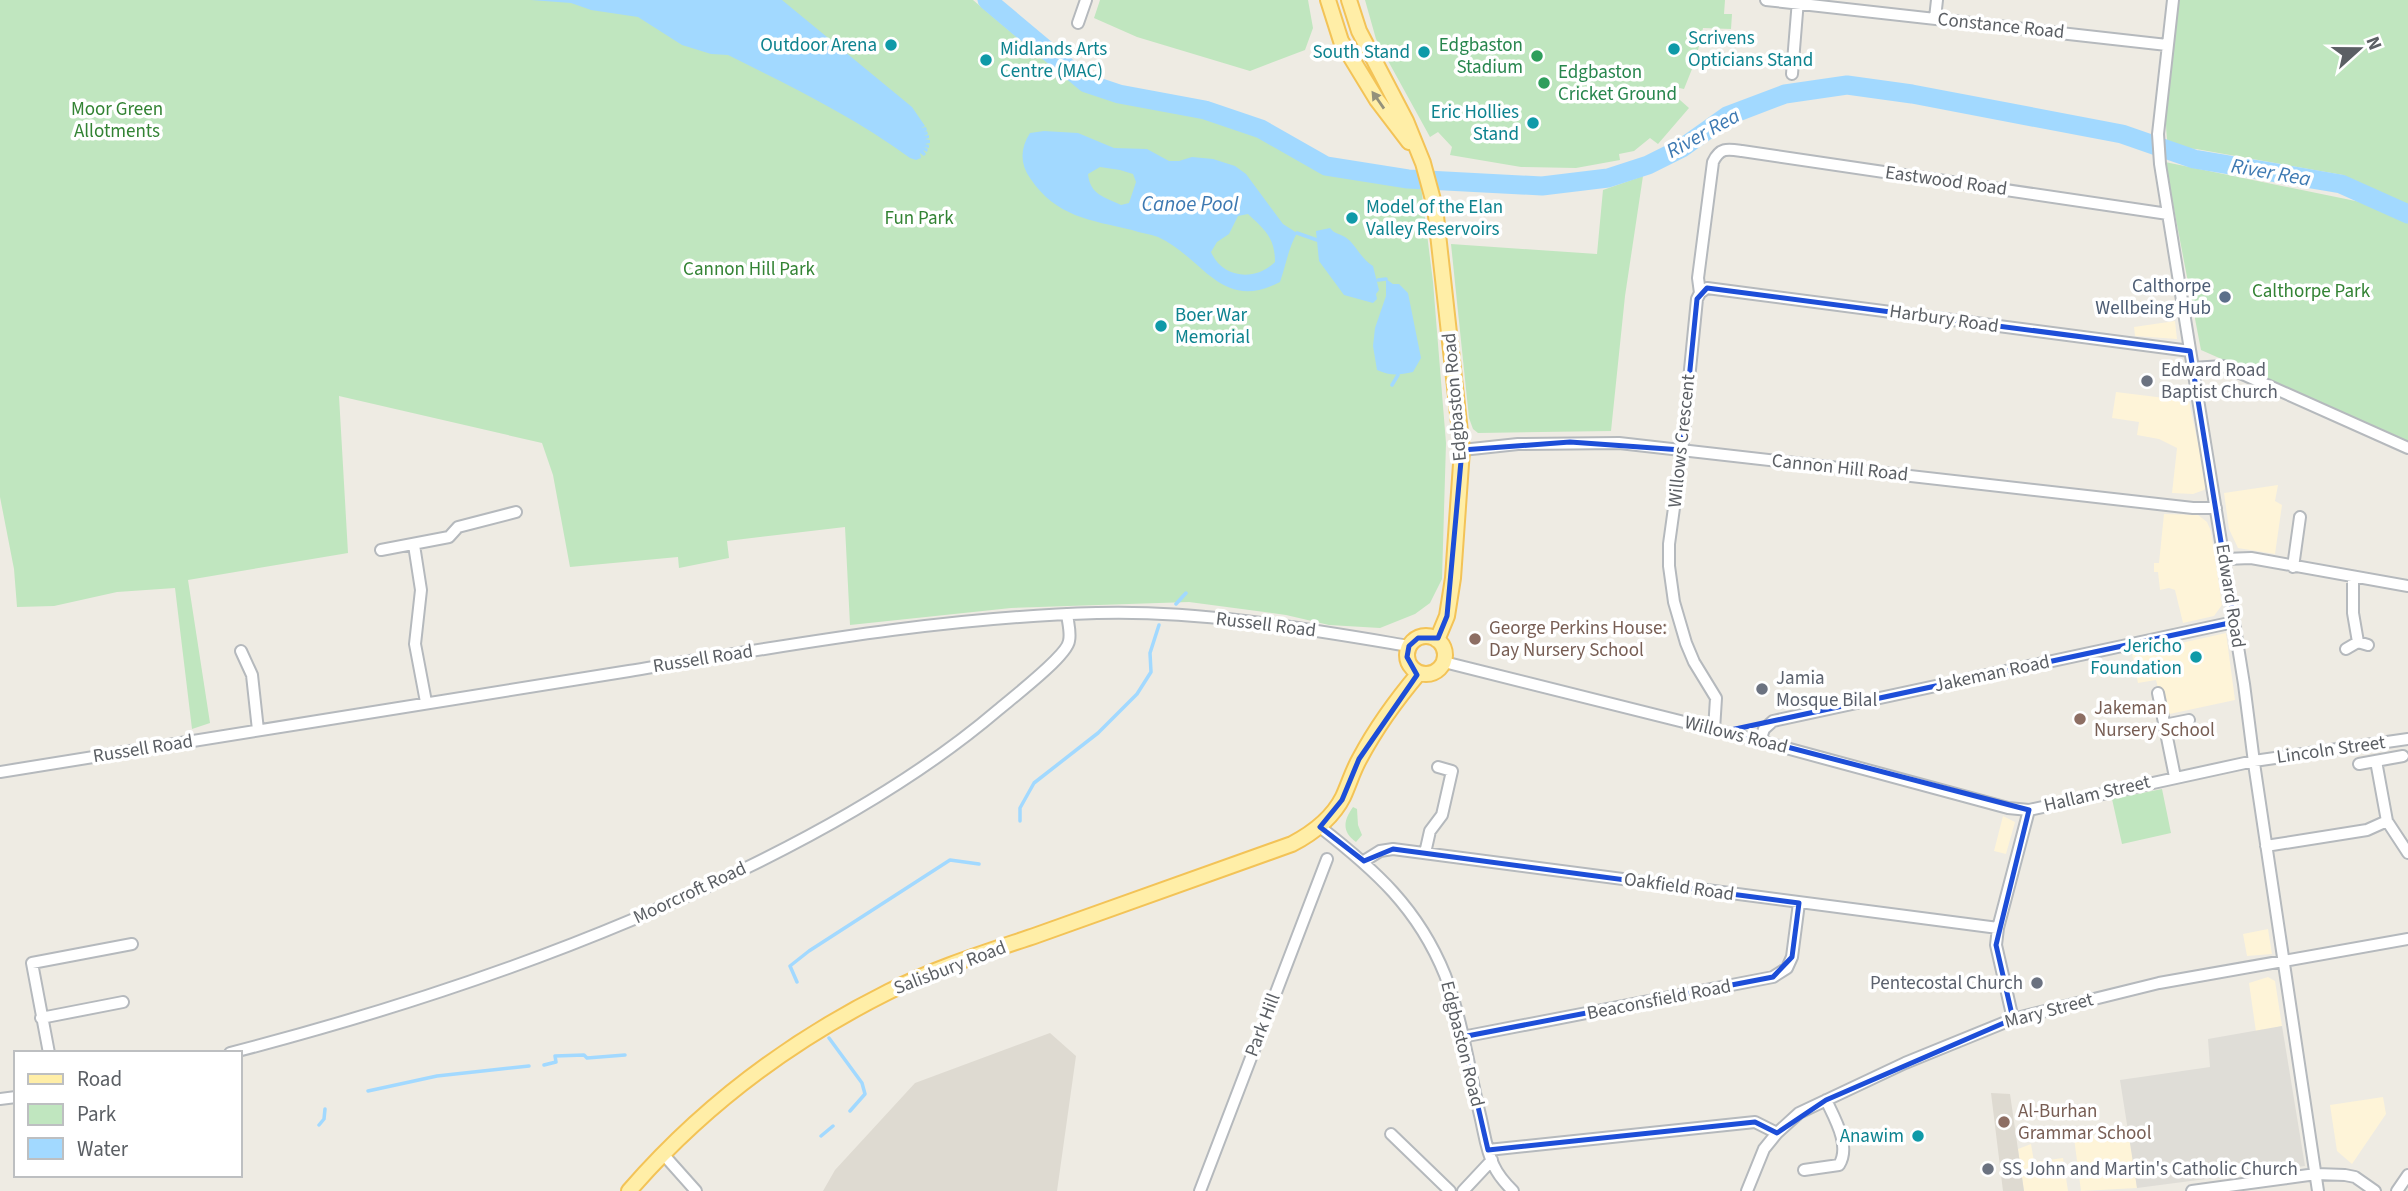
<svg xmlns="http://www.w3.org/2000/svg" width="2408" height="1191" font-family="'Source Sans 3',sans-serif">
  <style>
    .commercial { fill: #fef4d8 }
    .industrial { fill: #dfddd7 }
    .education { fill: #dedad1 }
    .green { fill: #c0e6bf }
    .water { fill: #a2d9ff; fill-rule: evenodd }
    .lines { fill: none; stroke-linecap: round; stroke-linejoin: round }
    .stream { stroke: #a2d9ff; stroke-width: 3.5 }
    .river { stroke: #a2d9ff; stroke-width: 19 }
    .minor-casing { stroke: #b5b9bd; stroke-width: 14 }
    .major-casing { stroke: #f3c357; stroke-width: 18 }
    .minor { stroke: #fff; stroke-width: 10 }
    .major { stroke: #ffeea7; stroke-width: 14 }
    .oneway { fill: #94917b }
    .marked { fill: none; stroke: #1d4ed8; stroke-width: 5; stroke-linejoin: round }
    .culture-dot { fill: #0f9aa8; stroke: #fff; stroke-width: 2.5 }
    .leisure-dot { fill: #2e9e5b; stroke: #fff; stroke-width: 2.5 }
    .service-dot { fill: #5c6f8a; stroke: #fff; stroke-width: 2.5 }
    .worship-dot { fill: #6b7280; stroke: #fff; stroke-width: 2.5 }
    .education-dot { fill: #8d6e63; stroke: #fff; stroke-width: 2.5 }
    .labels { text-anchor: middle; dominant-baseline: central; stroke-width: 7; stroke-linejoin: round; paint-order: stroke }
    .street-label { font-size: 19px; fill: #5b5f64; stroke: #fff }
    .culture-label { font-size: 19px; fill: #0d838f; stroke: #fff; text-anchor: end }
    .leisure-label { font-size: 19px; fill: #27864d; stroke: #fff; text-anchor: end }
    .park-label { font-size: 19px; fill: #338334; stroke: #fff }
    .service-label { font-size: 19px; fill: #4e5e75; stroke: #fff; text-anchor: end }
    .worship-label { font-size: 19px; fill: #5b616d; stroke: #fff; text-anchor: start }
    .education-label { font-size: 19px; fill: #785e54; stroke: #fff; text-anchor: start }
    .water-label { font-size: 21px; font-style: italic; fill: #3d79b2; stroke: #fff }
  </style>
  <rect width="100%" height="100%" fill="#eeebe3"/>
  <!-- commercial -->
  <path class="commercial" d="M2175 321 2177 339 2135 336 2134 327Z
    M2116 392 2189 401 2207 486 2204 490 2193 494 2172 493 2177 448 2159 439 2137 435 2139 422 2112 418Z
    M2278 485 2275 501 2282 505 2275 554 2238 548 2229 529 2224 493Z
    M2164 514 2198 515 2207 522 2211 531 2222 605 2214 616 2183 623 2175 590 2169 588 2160 590 2158 572H2154V563H2159Z
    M2226 633 2235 700 2165 715 2156 680 2138 683 2132 654Z
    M2003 816 2015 822 2006 854 1994 851Z
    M2268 929 2272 954 2247 956 2243 934Z
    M2268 977 2275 981 2282 1026 2256 1032 2249 983Z
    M2383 1097 2386 1114 2352 1164 2337 1151 2330 1105Z
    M2129 1131 2137 1188 2081 1191 2074 1138Z
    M2031 1144 2034 1162 2063 1158 2068 1191H2024L2018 1149Z"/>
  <!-- industrial -->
  <path class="industrial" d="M2282 1026 2305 1166 2137 1188 2120 1080 2210 1067 2208 1039Z"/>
  <!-- education -->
  <path class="education" d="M1050 1033 1076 1056 1057 1191H823L835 1170 915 1083Z
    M1991 1093 2010 1094 2024 1191H2003Z"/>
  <!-- green -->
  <path class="green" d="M0 0H973L1050 65 1096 92 1146 102 1257 133 1326 171 1421 186 1433 282 1446 443 1442 579 1430 603 1415 614 1380 628 1329 625 1286 615 1189 602 1011 608 850 625 845 527 727 541 729 558 679 568 678 557 570 567 553 475 542 443 339 396 348 553 188 580 210 723 192 729 175 588 117 592 54 606 17 607 14 569 0 497Z
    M1100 0H1308L1313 28 1305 50 1250 71 1137 37 1094 18Z
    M1365 0H1725L1724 14H1732L1731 29 1703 28 1696 59 1684 89 1675 87 1672 93 1689 108 1658 144 1650 138 1634 151 1619 154 1620 160 1576 168 1521 167 1450 155 1452 147 1438 132 1430 137 1376 39Z
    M2179 0H2408V205L2343 175 2196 149 2168 147C2161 99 2172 47 2179 0Z
    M2165 162 2380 206 2408 218V441L2201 350Z
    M1643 176 1625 296 1611 431 1478 433 1473 429 1469 418 1451 244 1597 254 1603 190Z
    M2162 789 2171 833 2122 844 2112 799Z
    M1353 807 1357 809 1358 825 1362 835 1356 842C1342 832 1343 821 1353 807Z"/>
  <!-- water -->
  <path class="water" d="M531 0H782L912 107 925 126 921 128 926 127 927 130 924 132 927 131 928 134 924 136 929 135V138L925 139 930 140V143L925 144 929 145V148L924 147 928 149 927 152 923 150 926 154 924 156 920 153 921 158 916 160 910 158C851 115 792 87 728 55L711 54 682 45 638 17 591 10 571 3Z
    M1044 131 1078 133 1114 148 1147 149 1169 161H1179L1192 157 1213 159 1235 166 1246 174 1283 224 1297 233C1288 249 1286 265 1280 282 1221 313 1204 258 1158 237 1150 234 1140 233 1132 230 1090 220 1056 217 1030 178 1020 164 1020 148 1030 133ZM1100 167 1120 170 1133 174 1136 182 1129 203 1121 205C1105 197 1090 195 1088 174ZM1248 214C1265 230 1275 238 1275 262 1255 282 1222 278 1211 252L1217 242 1229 234 1238 216Z
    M1330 228C1335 234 1338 233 1345 237 1355 243 1360 258 1373 266L1379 290 1376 294 1377 299 1373 303 1344 295 1319 261 1316 231Z
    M1386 279 1393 284H1399L1408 293 1421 358 1413 372C1398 375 1391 376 1377 370L1373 346 1375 328 1386 296Z"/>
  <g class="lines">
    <!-- stream -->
    <path class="stream" d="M1297 233 1317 240
      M1378 280 1386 279
      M1392 385 1398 375
      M1176 604 1186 593
      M1020 821V808L1034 783 1098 733 1137 694 1151 672 1150 653 1159 625
      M797 982 790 966 809 951 950 860 979 864
      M829 1038 862 1083 865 1094 850 1111
      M544 1065 556 1062 555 1056 584 1055 587 1058 625 1055
      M368 1091 437 1076 529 1066
      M319 1125 324 1119 325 1109
      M821 1136 833 1126"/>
    <!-- river -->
    <path class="river" d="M987 0 1086 83 1119 94 1205 110 1261 129 1326 166 1408 179 1542 186 1608 178 1648 165 1682 148 1727 116 1785 94 1847 85 1912 94 2122 134 2194 159 2341 184 2408 214"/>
    <!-- minor casing -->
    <g class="minor-casing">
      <path id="minor" d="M1766 0 2167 45
        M2173 0 2158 134 2160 164 2244 684 2255 770 2318 1191
        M1935 18 1937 0
        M1078 23 1086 0
        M1792 74 1798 0
        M1700 293 1707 288 2190 351
        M2193 368 2223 366 2238 372 2408 448
        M1462 450 1518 444 1619 443 2193 508H2216
        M414 545 421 590 415 644 426 702
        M381 550 449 537 458 527 516 512
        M2225 559 2251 558 2408 586
        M2293 567 2300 517
        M2353 578V613L2358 642
        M2346 649 2358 642 2368 645
        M241 651 252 675 258 730
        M1444 662 1760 741 2008 808 2029 810 2254 761 2408 739
        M2158 693 2175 777
        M2164 725 2189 720
        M1714 730 1716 698 1694 662 1686 643 1674 602 1669 566V544L1682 450 1697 299 1700 293 1698 278 1713 162C1720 147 1728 149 1742 151L2168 214
        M1760 741 1764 729 1773 721 2234 622
        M2376 761 2387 821 2408 853
        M2359 764 2403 756
        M0 772C210 739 419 704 629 671 784 646 939 617 1097 613 1201 610 1307 629 1409 646
        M1320 827C1375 870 1418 908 1445 975 1462 1019 1469 1069 1480 1115 1484 1131 1486 1151 1494 1166 1498 1175 1506 1184 1513 1191
        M2266 846 2367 830 2387 821
        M1425 853 1430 831 1442 815 1452 771 1438 767
        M1364 861 1380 851 1393 849 1998 928
        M41 1018 123 1002
        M2013 1019 1996 945 1998 928 2029 810
        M1462 1037 1773 977 1787 968 1792 957 1799 903
        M49 1053 32 963 132 944
        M230 1053C408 1007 582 949 748 867 836 824 923 774 998 710 1012 698 1067 656 1069 641 1071 633 1068 623 1067 614
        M0 1099 16 1097
        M1391 1134 1450 1191
        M1488 1150 1755 1122 1777 1133
        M663 1154 696 1191
        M1804 1170 1839 1165C1851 1146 1835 1119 1826 1100
        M1200 1191 1327 859
        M1463 1191 1492 1160
        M1747 1191 1764 1149 1777 1133 1799 1113 1905 1063 2013 1019 2159 983 2408 939
        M2192 1191 2316 1174 2345 1175 2355 1177 2375 1191
        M2397 1191 2408 1175"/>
    </g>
    <!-- major casing -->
    <g class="major-casing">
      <path id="major" d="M1328 0 1341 41 1377 100 1409 142
        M1349 0 1359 31 1406 121 1423 163 1435 207 1462 450 1453 578 1447 616 1437 640
        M1407 655a19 19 0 1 1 38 0a19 19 0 1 1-38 0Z
        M629 1191C701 1108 790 1041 888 992 935 968 987 952 1037 935 1122 904 1207 874 1292 844 1313 833 1332 819 1343 797 1349 784 1353 770 1360 758 1376 728 1397 699 1419 673"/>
    </g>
    <!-- minor -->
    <use href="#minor" class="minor"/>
    <!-- major -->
    <use href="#major" class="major"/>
  </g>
  <!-- one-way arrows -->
  <defs><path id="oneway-solid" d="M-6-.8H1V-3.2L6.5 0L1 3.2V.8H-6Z" transform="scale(1.75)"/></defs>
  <use class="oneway" href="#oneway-solid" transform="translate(1378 100) rotate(-125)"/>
  <!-- marked area -->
  <path class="marked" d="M1707 288 2190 351 2234 622 1726 731 2029 810 1996 945 2013 1019 1826 1100 1777 1133 1755 1122 1488 1150 1462 1037 1773 977 1792 957 1799 903 1393 849 1364 861 1320 827 1342 800 1359 759 1417 675 1407 657 1409 646 1418 638H1438L1447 616 1462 450 1570 442 1682 450 1697 299Z"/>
  <!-- markers -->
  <g class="culture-dot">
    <circle cx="891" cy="45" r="7"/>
    <circle cx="1674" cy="49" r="7"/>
    <circle cx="1424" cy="52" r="7"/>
    <circle cx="986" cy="60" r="7"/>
    <circle cx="1533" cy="123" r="7"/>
    <circle cx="1352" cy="218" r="7"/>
    <circle cx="1161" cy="326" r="7"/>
    <circle cx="2196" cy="657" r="7"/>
    <circle cx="1918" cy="1136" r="7"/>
  </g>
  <g class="leisure-dot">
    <circle cx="1537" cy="56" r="7"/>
    <circle cx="1544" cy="83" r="7"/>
  </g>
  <circle class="service-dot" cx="2225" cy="297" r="7"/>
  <g class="worship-dot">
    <circle cx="2147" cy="381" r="7"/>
    <circle cx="1762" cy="689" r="7"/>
    <circle cx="2037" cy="983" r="7"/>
    <circle cx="1988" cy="1169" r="7"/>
  </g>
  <g class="education-dot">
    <circle cx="1475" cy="639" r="7"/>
    <circle cx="2080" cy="719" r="7"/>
    <circle cx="2004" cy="1122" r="7"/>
  </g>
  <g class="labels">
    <!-- street labels -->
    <g class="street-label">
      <text transform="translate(2001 26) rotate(6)">Constance Road</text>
      <text transform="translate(1946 181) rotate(8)">Eastwood Road</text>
      <text transform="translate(1944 319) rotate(8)">Harbury Road</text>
      <text transform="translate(1455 397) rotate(-95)">Edgbaston Road</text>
      <text transform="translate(1682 441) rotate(-84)">Willows Crescent</text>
      <text transform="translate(1840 468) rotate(6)">Cannon Hill Road</text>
      <text transform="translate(2230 596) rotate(81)">Edward Road</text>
      <text transform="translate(1266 625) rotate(7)">Russell Road</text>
      <text transform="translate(703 659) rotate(-9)">Russell Road</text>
      <text transform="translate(1992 674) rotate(-12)">Jakeman Road</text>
      <text transform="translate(1736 735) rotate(14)">Willows Road</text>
      <text transform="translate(143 749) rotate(-9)">Russell Road</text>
      <text transform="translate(2331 750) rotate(-8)">Lincoln Street</text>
      <text transform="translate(2097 794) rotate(-13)">Hallam Street</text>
      <text transform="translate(1679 887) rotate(8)">Oakfield Road</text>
      <text transform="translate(690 893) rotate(-25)">Moorcroft Road</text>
      <text transform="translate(950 968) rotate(-21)">Salisbury Road</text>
      <text transform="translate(1659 1000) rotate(-11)">Beaconsfield Road</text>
      <text transform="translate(2049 1011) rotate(-15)">Mary Street</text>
      <text transform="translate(1263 1025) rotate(-69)">Park Hill</text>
      <text transform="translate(1462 1044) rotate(76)">Edgbaston Road</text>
    </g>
    <!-- culture labels -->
    <g class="culture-label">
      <text x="1688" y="38" text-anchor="start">Scrivens<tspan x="1688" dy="22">Opticians Stand</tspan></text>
      <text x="877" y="45">Outdoor Arena</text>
      <text x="1000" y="49" text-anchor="start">Midlands Arts<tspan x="1000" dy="22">Centre (MAC)</tspan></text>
      <text x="1410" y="52">South Stand</text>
      <text x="1519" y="112">Eric Hollies<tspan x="1519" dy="22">Stand</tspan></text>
      <text x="1366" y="207" text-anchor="start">Model of the Elan<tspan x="1366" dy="22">Valley Reservoirs</tspan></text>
      <text x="1175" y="315" text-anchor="start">Boer War<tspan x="1175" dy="22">Memorial</tspan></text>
      <text x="2182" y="646">Jericho<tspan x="2182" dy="22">Foundation</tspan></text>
      <text x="1904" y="1136">Anawim</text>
    </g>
    <!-- leisure labels -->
    <g class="leisure-label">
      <text x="1523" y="45">Edgbaston<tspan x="1523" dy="22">Stadium</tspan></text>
      <text x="1558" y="72" text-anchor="start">Edgbaston<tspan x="1558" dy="22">Cricket Ground</tspan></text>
    </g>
    <!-- park labels -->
    <g class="park-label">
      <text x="117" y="109">Moor Green<tspan x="117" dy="22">Allotments</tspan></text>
      <text x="919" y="218">Fun Park</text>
      <text x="749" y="269">Cannon Hill Park</text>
      <text x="2311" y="291">Calthorpe Park</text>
    </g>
    <!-- service labels -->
    <g class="service-label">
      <text x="2211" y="286">Calthorpe<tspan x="2211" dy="22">Wellbeing Hub</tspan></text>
    </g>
    <!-- worship labels -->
    <g class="worship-label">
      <text x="2161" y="370">Edward Road<tspan x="2161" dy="22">Baptist Church</tspan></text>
      <text x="1776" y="678">Jamia<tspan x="1776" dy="22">Mosque Bilal</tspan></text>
      <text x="2023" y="983" text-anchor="end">Pentecostal Church</text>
      <text x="2002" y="1169">SS John and Martin's Catholic Church</text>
    </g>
    <!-- education labels -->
    <g class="education-label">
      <text x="1489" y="628">George Perkins House:<tspan x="1489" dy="22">Day Nursery School</tspan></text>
      <text x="2094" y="708">Jakeman<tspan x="2094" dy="22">Nursery School</tspan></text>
      <text x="2018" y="1111">Al-Burhan<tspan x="2018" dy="22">Grammar School</tspan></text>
    </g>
    <!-- water labels -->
    <g class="water-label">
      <text transform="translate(1703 133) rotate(-29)">River Rea</text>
      <text transform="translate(2271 172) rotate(10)">River Rea</text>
      <text x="1190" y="204">Canoe Pool</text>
    </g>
  </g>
  <!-- legend -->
  <rect x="14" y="1051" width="228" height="126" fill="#ffffff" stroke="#bdbfc1" stroke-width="2"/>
  <rect x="28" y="1074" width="35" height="10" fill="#ffeea7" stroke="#bdbfc1" stroke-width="2"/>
  <text x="77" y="1086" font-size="21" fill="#5b5f64">Road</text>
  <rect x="28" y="1104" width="35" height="21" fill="#c0e6bf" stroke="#bdbfc1" stroke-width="2"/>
  <text x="77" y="1121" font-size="21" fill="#5b5f64">Park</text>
  <rect x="28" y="1138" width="35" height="21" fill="#a2d9ff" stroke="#bdbfc1" stroke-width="2"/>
  <text x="77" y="1156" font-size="21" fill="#5b5f64">Water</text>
  <!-- north arrow -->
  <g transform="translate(2359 49) rotate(69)" stroke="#ffffff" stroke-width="5" paint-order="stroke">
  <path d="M0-5L12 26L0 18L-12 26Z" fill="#5b5f64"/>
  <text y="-10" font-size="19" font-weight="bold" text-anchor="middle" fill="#5b5f64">N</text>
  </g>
</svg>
